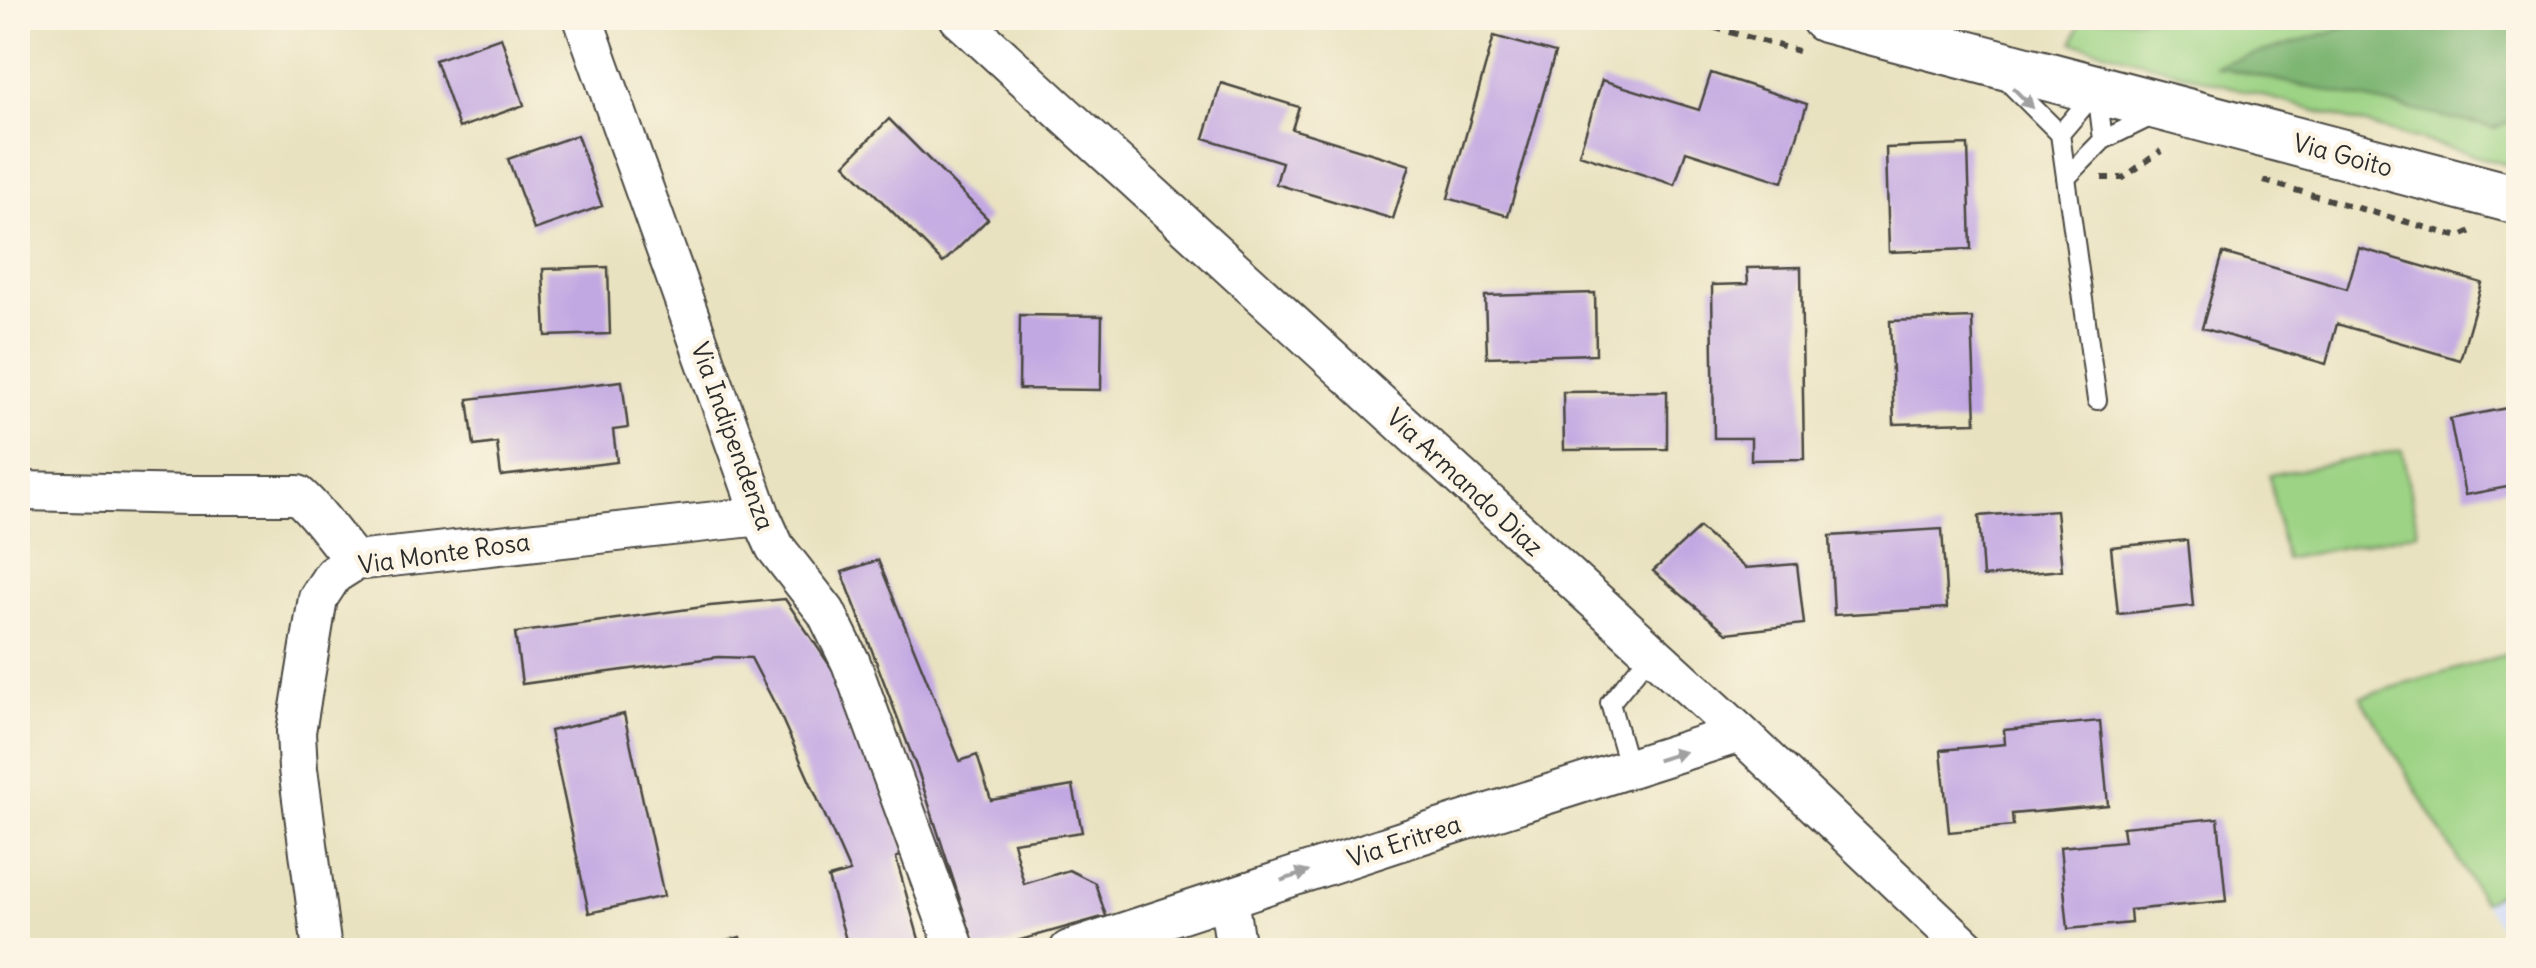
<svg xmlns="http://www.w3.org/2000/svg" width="2536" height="968" font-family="Delius,sans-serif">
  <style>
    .built { fill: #cedafa }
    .green { fill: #9cd384; stroke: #647f58; stroke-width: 2.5 }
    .forest { fill: #7db572; stroke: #54704e; stroke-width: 2.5 }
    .building { fill: #c2a8e2 }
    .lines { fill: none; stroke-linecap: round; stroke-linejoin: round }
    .service-casing { stroke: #484641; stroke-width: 22 }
    .minor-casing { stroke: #484641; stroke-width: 42 }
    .tertiary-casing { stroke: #484641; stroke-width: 52 }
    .path { stroke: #484641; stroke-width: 6; stroke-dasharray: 8 8; stroke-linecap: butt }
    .service { stroke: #fff; stroke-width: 18 }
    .minor { stroke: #fff; stroke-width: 38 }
    .tertiary { stroke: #fff; stroke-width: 48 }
    .oneway { fill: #a0a0a0 }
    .labels { text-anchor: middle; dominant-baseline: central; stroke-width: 9; stroke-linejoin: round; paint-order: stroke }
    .street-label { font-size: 25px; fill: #2b2b2b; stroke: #fcf5e5 }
  </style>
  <rect width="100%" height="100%" fill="#fcf5e5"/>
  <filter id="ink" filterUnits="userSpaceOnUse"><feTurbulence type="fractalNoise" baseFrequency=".01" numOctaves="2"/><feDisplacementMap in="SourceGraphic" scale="20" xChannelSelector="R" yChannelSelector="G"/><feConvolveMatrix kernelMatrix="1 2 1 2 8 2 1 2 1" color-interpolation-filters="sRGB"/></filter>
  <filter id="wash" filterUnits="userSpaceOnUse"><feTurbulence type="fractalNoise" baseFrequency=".0048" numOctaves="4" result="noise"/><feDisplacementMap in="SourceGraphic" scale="40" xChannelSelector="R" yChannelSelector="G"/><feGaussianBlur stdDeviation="2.25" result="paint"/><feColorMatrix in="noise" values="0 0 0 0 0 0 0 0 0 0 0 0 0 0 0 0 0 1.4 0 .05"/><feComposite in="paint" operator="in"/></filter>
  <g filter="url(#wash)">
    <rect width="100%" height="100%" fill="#e9e2c0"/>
    <!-- built -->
    <path class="built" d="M2518 881V950H2514L2483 902Z"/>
    <!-- green -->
    <path class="green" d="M2082 18H2518V168L2073 42Z
      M2402 450 2418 532 2285 559 2269 475Z
      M2518 651V881L2483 902 2361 697Z"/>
    <!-- forest -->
    <path class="forest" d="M2378 18H2518V118L2494 128 2214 66Z"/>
    <g id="blocks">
      <!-- building -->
      <path class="building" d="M1494 36 1555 53 1508 216 1448 198Z
        M501 37 524 105 459 128 435 60Z
        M1711 73 1807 104 1783 182 1686 151 1675 185 1579 154 1602 80 1699 110Z
        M1221 83 1299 107 1292 129 1410 165 1393 219 1276 184 1282 162 1204 138Z
        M889 119 988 219 943 263 845 164Z
        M577 135 602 206 534 230 508 159Z
        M1968 145 1971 249 1889 252 1886 148Z
        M2359 248 2482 283 2460 360 2337 324 2326 364 2202 328 2223 253 2347 289Z
        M608 267 610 334 546 336 543 269Z
        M1801 267 1804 459 1751 460V438H1714L1712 285 1748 284 1747 268Z
        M1595 293 1596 354 1487 357 1485 296Z
        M1020 315 1102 316 1101 390 1019 389Z
        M1972 318 1976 422 1894 424 1890 321Z
        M622 381 628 428 613 430 617 462 501 476 497 443 474 446 468 399Z
        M1667 391V449L1564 450 1563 392Z
        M2518 406V485L2465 495 2450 419Z
        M2056 510 2062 570 1983 577 1979 516Z
        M1699 528 1745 568 1797 564 1804 624 1727 633 1653 571Z
        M1942 529 1947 608 1834 615 1830 536Z
        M2187 540 2193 606 2118 614 2111 547Z
        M878 560 960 761 977 755 991 800 1073 786 1082 832 1013 842 1024 884 1069 870 1095 883 1106 916 985 950H976L919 774 842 572Z
        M785 599 841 682 908 852 896 858 922 950H849L828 878 850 872 778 710 751 658 718 657 522 684 515 633 710 606Z
        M624 714 664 896 589 913 550 731Z
        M2100 721 2108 805 2012 814 2013 826 1949 832 1941 750 2005 744 2004 730Z
        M2218 818 2226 901 2130 910 2131 923 2068 929 2060 847 2124 841 2122 827Z
        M740 937 743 950H692V949Z"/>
    </g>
  </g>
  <g filter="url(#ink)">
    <use href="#blocks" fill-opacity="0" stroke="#484641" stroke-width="2.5"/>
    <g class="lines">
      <!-- service casing -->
      <g class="service-casing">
        <path id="service" d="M2005 79 2060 134 2097 400
          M2097 91 2103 140
          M2060 134 2094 94
          M2066 178 2103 140 2154 115
          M1629 769 1610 703 1651 653"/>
      </g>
      <!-- minor casing -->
      <g class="minor-casing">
        <path id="minor" d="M583 18 761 516 775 547 826 612 851 663 956 950
          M959 18 1740 733 1969 950
          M23 491 190 495H298C320 514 335 539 355 561
          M1228 898 1236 950
          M322 950 298 769 296 732 318 598 333 575 355 561 761 516
          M1069 950 1420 835 1740 733"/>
      </g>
      <!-- tertiary casing -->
      <g class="tertiary-casing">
        <path id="tertiary" d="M1825 18 2518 200"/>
      </g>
      <!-- path -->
      <path class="path" d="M1684 18 1694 22 1798 51
        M2102 178H2123L2161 151
        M2264 181 2459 237 2472 231"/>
      <!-- service -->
      <use href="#service" class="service"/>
      <!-- minor -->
      <use href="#minor" class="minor"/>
      <!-- tertiary -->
      <use href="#tertiary" class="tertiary"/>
    </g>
    <!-- one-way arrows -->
    <defs><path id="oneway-solid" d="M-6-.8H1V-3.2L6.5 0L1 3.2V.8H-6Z" transform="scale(2.5)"/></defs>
    <g class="oneway">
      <use href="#oneway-solid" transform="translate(2023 98) rotate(45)"/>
      <use href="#oneway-solid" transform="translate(1671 756) rotate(-17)"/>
      <use href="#oneway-solid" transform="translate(1295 876) rotate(-18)"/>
    </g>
  </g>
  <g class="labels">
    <!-- street labels -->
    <g class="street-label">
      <text transform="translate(2343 155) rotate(15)">Via Goito</text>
      <text transform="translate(733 436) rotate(70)">Via Indipendenza</text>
      <text transform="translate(1465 482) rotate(43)">Via Armando Diaz</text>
      <text transform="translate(444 553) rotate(-8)">Via Monte Rosa</text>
      <text transform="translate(1404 841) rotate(-18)">Via Eritrea</text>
    </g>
  </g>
  <!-- margin -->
  <rect width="2536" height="968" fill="none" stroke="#fcf5e5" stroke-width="60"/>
</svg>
